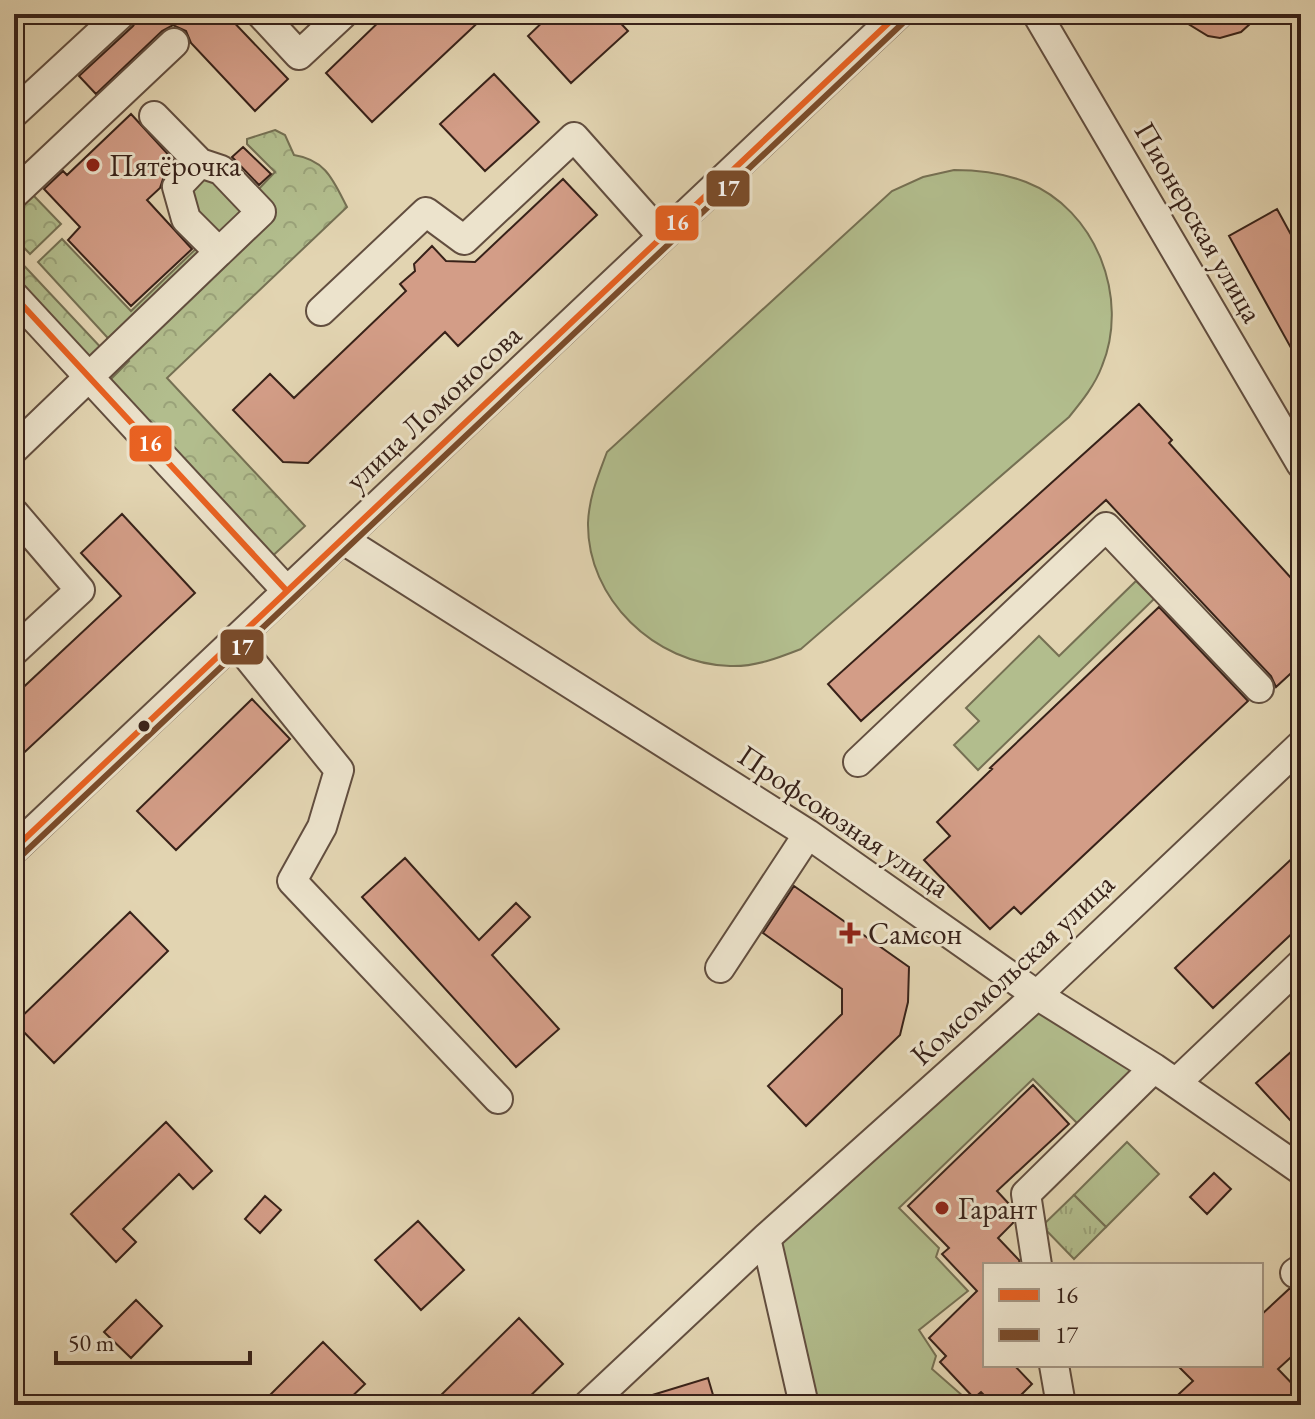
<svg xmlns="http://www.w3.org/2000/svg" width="1315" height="1419" font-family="'EB Garamond',serif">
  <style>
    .grass { fill: #b2bd8d; stroke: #757053; stroke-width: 2 }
    .forest { fill: url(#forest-crowns); stroke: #757053; stroke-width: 2 }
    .park { fill: url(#park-tufts); stroke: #757053; stroke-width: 2 }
    .building { fill: #d39d87; stroke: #382219; stroke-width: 2 }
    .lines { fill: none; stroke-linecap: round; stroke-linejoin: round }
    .minor-casing { stroke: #624e3f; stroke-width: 32 }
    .minor { stroke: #ece3cc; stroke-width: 28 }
    .bus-1-casing { stroke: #ece3cc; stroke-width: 12 }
    .bus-2-casing { stroke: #ece3cc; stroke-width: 12 }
    .bus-1 { stroke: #e96222; stroke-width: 6 }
    .bus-2 { stroke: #7a4b2a; stroke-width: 6 }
    .poi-dot { fill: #8f2418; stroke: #ece3cc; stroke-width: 3 }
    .bus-dot { fill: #382219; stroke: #ece3cc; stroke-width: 3 }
    .labels { text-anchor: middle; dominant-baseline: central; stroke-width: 6; stroke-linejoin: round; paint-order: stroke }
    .poi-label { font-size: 30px; fill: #382219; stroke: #ece3cc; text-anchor: start }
    .street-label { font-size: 30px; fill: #382219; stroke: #ece3cc }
    .line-badge { stroke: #ece3cc; stroke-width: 3 }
    .badge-label { font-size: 22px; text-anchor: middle; font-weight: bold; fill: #fff }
  </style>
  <defs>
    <pattern id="forest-crowns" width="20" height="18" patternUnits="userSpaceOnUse" patternTransform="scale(2)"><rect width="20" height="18" fill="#b2bd8d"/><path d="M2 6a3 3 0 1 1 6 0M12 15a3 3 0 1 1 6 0" fill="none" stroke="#9aa279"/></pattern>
    <pattern id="park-tufts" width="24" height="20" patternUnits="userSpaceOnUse" patternTransform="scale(2)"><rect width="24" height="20" fill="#b2bd8d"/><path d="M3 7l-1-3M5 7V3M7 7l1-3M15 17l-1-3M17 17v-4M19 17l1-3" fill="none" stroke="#9aa279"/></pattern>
  </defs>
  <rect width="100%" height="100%" fill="#e2d4b1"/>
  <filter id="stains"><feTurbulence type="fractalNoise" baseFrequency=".0025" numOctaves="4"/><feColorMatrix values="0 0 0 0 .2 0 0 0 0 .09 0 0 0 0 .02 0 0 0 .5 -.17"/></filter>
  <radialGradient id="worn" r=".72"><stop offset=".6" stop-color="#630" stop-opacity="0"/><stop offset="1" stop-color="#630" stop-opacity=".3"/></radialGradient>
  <!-- grass -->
  <path class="grass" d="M954 170C979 170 1003 173 1026 182 1096 209 1130 298 1102 366 1095 385 1082 401 1069 417L801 649C778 658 755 667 730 666 655 664 587 599 588 523 589 497 598 476 607 452L892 191 923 177Z
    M211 177 250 214 224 241 195 211 190 181Z
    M1136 581 1154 599 978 770 954 745 979 721 966 708 1039 636 1059 656Z
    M1036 1006 1142 1068 1083 1129 1033 1079 899 1208 939 1248 936 1257 968 1291 919 1330 936 1356 932 1369 972 1404 979 1403 981 1405H814L775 1241Z
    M1127 1142 1159 1174 1106 1227 1074 1195Z"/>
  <!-- forest -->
  <path class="forest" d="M275 130 285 135 294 155C326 160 333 180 347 207L167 378 305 526 267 561 105 385 129 361 38 262 62 239 131 311 203 242 267 210 253 195 275 172 247 144V139Z
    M33 195 61 224 30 254 14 237V214Z
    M14 255 106 353 89 369 14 290Z"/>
  <!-- park -->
  <path class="park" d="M1074 1195 1106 1227 1074 1259 1042 1226Z"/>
  <!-- building -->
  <path class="building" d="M141 14H226L288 79 255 111 191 43 186 31 173 25 162 31 96 94 79 76 133 26Z
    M387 14H487L372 122 326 73Z
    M551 14H612L628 31 571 83 528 36Z
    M1172 14H1261L1241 32 1220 38 1208 36Z
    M494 74 539 122 485 171 440 124Z
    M131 114 176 163 164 176 160 188 147 200 192 249 131 306 68 240 80 227 44 189 63 171 67 175Z
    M243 147 271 174 259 185 232 157Z
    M563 179 597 215 458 346 445 332 308 463 283 462 233 410 270 374 294 398 406 291 400 284 415 271 414 264 432 246 446 261 475 262Z
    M1277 209 1301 253V366L1229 236Z
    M1139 404 1172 440 1169 443 1301 589V664L1276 687 1271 676 1106 500 861 721 828 684Z
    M122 514 195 593 14 762V696L121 596 81 553Z
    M1159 607 1248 701 1021 914 1014 907 990 929 924 860 950 836 937 822 992 769 990 768Z
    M252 699 290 739 176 850 137 811Z
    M1301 850V925L1213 1008 1175 968Z
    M405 858 479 940 516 903 530 917 492 955 559 1029 516 1067 362 897Z
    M794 886 909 967 908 1002 900 1035 806 1126 768 1086 842 1014V989L763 933Z
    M130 912 168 951 54 1063 15 1023Z
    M1292 1051 1301 1061V1132L1256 1083Z
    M1033 1085 1069 1124 997 1191 1010 1205 1013 1223 998 1238 1019 1260 1020 1265H985V1365H1014L1032 1384 1011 1405H994L981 1392 974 1398 940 1362 946 1356 929 1338 977 1291 942 1254 949 1248 908 1206Z
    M166 1122 212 1171 193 1189 179 1174 123 1229 136 1242 116 1262 71 1214Z
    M1214 1173 1231 1189 1207 1214 1190 1197Z
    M265 1196 281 1210 260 1233 245 1219Z
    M418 1221 464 1270 421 1310 375 1260Z
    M1301 1288V1348L1278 1369 1301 1393V1405H1167L1193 1381 1177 1365H1261V1315L1289 1289Z
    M136 1300 162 1326 131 1358 104 1332Z
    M519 1318 563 1364 521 1405H431Z
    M323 1342 365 1384 343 1405H260Z
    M708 1378 716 1405H637L636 1400Z"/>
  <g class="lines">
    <!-- minor casing -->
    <g class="minor-casing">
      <path id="minor" d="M261 14 299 55 343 14
        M1037 14 1301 464
        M14 113 121 14
        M200 163 221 170 261 212 219 252
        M14 194 174 43
        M14 296 287 591
        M321 311 426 212 464 240 574 137 662 236
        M14 449 219 252 186 219 177 187 200 163 154 116
        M14 513 80 590 14 651
        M342 539 808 834 1037 995 1154 1068 1301 1170
        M235 641 339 770 322 827 292 881 498 1099
        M858 762 1106 527 1259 688
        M14 849 898 14
        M720 968 808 834
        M1176 1083 1301 964
        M766 1238 804 1405
        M1037 1265 1026 1194 1154 1068
        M1295 1273 1301 1269
        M1054 1365 1061 1405
        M588 1405 766 1238 1037 995 1301 745"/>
    </g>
    <!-- minor -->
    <use href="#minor" class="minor"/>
    <!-- bus-1 casing -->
    <g class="bus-1-casing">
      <path id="bus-1" d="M14 296 287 591
        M14 849 898 14"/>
    </g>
    <!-- bus-2 casing -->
    <g class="bus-2-casing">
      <path id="bus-2" d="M21 856 905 21"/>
    </g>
    <!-- bus-1 -->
    <use href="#bus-1" class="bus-1"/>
    <!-- bus-2 -->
    <use href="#bus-2" class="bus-2"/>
  </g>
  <!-- markers -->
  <g class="poi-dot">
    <circle cx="93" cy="165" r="8"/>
    <path d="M846 921h8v8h8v8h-8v8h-8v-8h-8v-8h8z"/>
    <circle cx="942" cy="1208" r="8"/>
  </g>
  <circle class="bus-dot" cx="144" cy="726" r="7"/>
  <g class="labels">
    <!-- poi labels -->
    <g class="poi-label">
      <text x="109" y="165">Пятёрочка</text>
      <text x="868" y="933">Самсон</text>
      <text x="958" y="1208">Гарант</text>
    </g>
    <!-- street labels -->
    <g class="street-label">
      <text transform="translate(1199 222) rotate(60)">Пионерская улица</text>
      <text transform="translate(433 407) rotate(-43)">улица Ломоносова</text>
      <text transform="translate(844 821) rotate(34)">Профсоюзная улица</text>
      <text transform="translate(1012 969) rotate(-43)">Комсомольская улица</text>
    </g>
  </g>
  <g class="line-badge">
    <rect x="705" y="169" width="46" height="39" rx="8" fill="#7a4b2a"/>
    <rect x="654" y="204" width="46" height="38" rx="8" fill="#e96222"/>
    <rect x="128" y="424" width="45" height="39" rx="8" fill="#e96222"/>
    <rect x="219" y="628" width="46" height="38" rx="8" fill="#7a4b2a"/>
  </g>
  <g class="badge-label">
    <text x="728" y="196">17</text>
    <text x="677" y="230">16</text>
    <text x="150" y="451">16</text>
    <text x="242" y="655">17</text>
  </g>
  <!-- margin -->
  <rect width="1315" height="1419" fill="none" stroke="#e2d4b1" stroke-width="48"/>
  <rect x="16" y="16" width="1283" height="1387" fill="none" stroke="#382219" stroke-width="4"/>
  <rect x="24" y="24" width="1267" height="1371" fill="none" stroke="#382219" stroke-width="2"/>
  <!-- legend -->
  <rect x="983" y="1263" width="280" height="104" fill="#ece3cc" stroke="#a49684" stroke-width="2"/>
  <rect x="999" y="1289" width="40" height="12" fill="#e96222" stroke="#a49684" stroke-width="2"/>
  <text x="1055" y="1303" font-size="24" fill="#382219">16</text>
  <rect x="999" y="1329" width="40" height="12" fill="#7a4b2a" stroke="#a49684" stroke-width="2"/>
  <text x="1055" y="1343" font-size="24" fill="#382219">17</text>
  <!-- scale -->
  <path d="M56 1351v12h194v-12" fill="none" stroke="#382219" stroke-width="4"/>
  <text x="68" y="1351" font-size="24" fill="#382219" stroke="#ece3cc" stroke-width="6" paint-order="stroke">50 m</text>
  <rect width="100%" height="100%" filter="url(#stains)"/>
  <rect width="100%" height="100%" fill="url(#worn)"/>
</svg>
